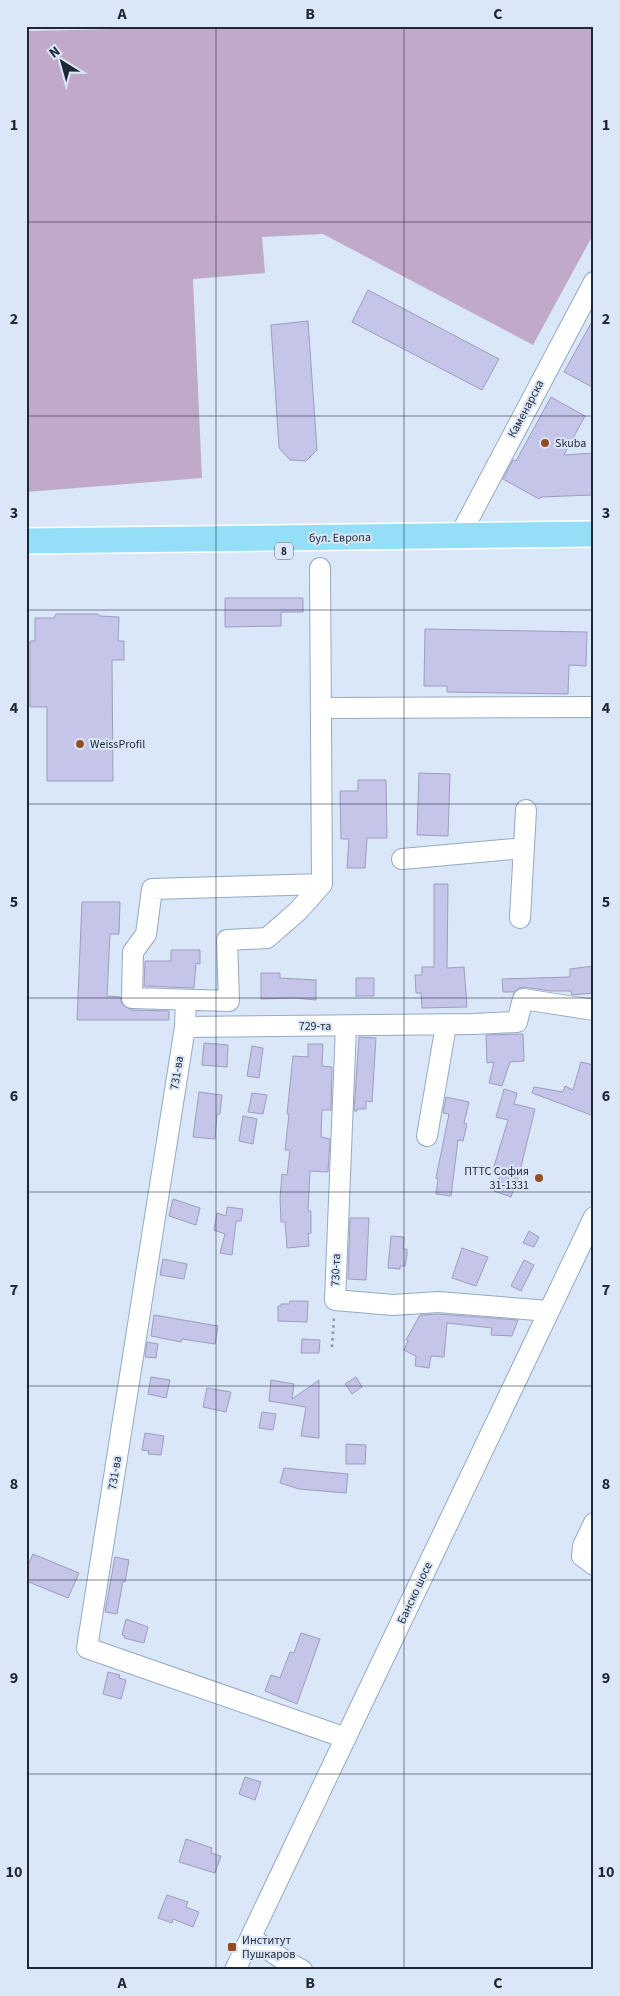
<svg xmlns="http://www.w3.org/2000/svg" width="620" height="1996" font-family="'Source Sans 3',sans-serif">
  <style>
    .green { fill: #c0a9c9 }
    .building { fill: #c5c4e9; stroke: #9e9dbd }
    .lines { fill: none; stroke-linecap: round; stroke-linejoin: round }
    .minor-casing { stroke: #95a9c5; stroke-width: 22 }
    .major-casing { stroke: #fff; stroke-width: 28 }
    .path { stroke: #8893a2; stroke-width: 2.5; stroke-dasharray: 2.5 4; stroke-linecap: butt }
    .minor { stroke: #fff; stroke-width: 20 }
    .major { stroke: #95def8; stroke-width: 25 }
    .grid { fill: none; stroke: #1f2732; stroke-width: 1; stroke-opacity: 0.55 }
    .poi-dot { fill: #934d25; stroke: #dae7f9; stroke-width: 2 }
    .labels { text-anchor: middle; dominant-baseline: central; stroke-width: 4; stroke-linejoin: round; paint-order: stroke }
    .shield { fill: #dae7f9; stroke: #57616e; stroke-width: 1 }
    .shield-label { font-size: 11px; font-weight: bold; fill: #1f2732 }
    .street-label { font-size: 12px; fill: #1f2732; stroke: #dae7f9 }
    .poi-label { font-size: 12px; fill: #1f2732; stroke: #dae7f9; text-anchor: start }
    .neatline { fill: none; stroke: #1f2732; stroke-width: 2 }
    .grid-label { font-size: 16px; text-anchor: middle; font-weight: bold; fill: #1f2732 }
  </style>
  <rect width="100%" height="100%" fill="#dae7f9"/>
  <!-- green -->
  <path class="green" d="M254 26H594V233L533 345 323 234 262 237 265 273 193 279 202 478 26 492V31Z"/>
  <!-- building -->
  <path class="building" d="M368 290 499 359 482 390 352 322Z
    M594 318V388L564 372Z
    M308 321 317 450 306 461 290 460 279 448 271 325Z
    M551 397 585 416 564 455 594 453 592 495 541 497 539 499 503 479 513 460 516 461Z
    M225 598H303V612H281V626L225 627Z
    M56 614H98L100 616 119 617 118 641H124V660H112L113 781H47V707H30V641H35V618H54Z
    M425 629 587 632 586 666 569 665 568 694 447 692V686H424Z
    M419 773 450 774 448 836 417 835Z
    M358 780H386L387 838H367L365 868H347L349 839H341L340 791H358Z
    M434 884H448L447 968 464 967 467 1007 422 1008 421 993H416L415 975H422V967H434Z
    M82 902H120L119 934H110L107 996 120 997 122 1004 131 1010 169 1011V1020H77Z
    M171 950H200V964L196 963 194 988 144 986 145 961H171Z
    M594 966V993L572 995 571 991H550L524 987 519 988 514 992H503L502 979 570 977V969Z
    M261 973H280V978L316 980V1000L295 998 261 999Z
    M356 978H374V996H356Z
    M523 1034 524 1061 510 1062 502 1086 489 1083 494 1062 487 1063 486 1035Z
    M359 1037 376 1038 372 1102 366 1101V1109H357V1111H354Z
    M204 1043 228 1045 227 1067 202 1065Z
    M308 1044H323L322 1066 332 1067 331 1110H322L321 1137 330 1139 328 1172 310 1171 308 1211H311V1233L308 1234 309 1246 287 1248 285 1222H281L280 1198 282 1174 287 1175 290 1150H285L289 1114H287L293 1056 308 1057Z
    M252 1046 263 1048 259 1078 247 1076Z
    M581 1062 594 1065V1116L532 1093 534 1087 563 1092 565 1086 573 1090Z
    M504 1089 517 1093 514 1104 535 1109 520 1171 511 1197 494 1191 500 1175 492 1173 508 1120 496 1117Z
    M199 1092 222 1095 220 1114H217L215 1139 193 1137Z
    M252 1093 267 1095 263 1114 248 1112Z
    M446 1097 469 1102 464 1123 467 1124 463 1141 458 1140 451 1196 436 1194 438 1179 436 1178 449 1114 443 1113Z
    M243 1116 257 1119 253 1144 239 1141Z
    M173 1199 200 1208 196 1225 169 1216Z
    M227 1207 243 1209 241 1221H236L232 1255 220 1253 225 1234 214 1230 217 1213 226 1216Z
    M350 1218H369L366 1280 348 1279Z
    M529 1231 539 1237 534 1247 523 1243Z
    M391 1236 404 1237 403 1249H407V1255L405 1266H400V1269L388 1268Z
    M462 1248 488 1257 476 1286 452 1278Z
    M163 1259 187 1264 184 1279 160 1275Z
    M524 1260 534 1265 521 1291 511 1286Z
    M290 1301H308L307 1322 278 1321V1306H281V1304H289Z
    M438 1314 518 1320 512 1336 491 1335 492 1328 447 1323 444 1357 431 1356 429 1368 415 1366 416 1356 404 1350 408 1341 406 1340 420 1315Z
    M154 1315 218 1326 215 1344 182 1339 181 1342 151 1336Z
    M302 1339 320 1340 319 1353H301Z
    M147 1342 158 1344 156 1358 145 1357Z
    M151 1377 170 1380 166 1398 148 1394Z
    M356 1377 362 1387 352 1394 345 1384Z
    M271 1380 294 1384 292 1399 319 1380V1438L301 1436 306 1407 269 1401Z
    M207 1388 231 1392 226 1412 203 1407Z
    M262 1412 276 1414 273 1430 259 1428Z
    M145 1433 164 1436 161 1455 148 1454 149 1451 142 1450Z
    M346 1444 366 1445 365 1464H346Z
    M284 1468 348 1474 346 1493 299 1489 280 1483Z
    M33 1554 79 1573 68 1598 26 1581V1570Z
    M115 1557 129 1560 125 1582 123 1581 117 1614 105 1612Z
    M126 1619 148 1627 144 1643 124 1638 125 1636 122 1635Z
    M301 1633 320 1639 297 1704 265 1691 271 1675 280 1678 290 1652 294 1653Z
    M108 1672 120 1675 119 1678 126 1680 121 1699 103 1694Z
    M245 1777 261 1782 255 1800 239 1794Z
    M186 1839 212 1848 211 1853 221 1856 215 1873 179 1862Z
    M167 1895 188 1902 186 1907 199 1912 193 1927 173 1919 172 1923 158 1918Z"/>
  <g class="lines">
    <!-- minor casing -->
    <g class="minor-casing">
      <path id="minor" d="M459 537 594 282
        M320 568 322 884 298 911 267 938 227 940 229 1001 132 998 133 952 146 934 152 889 322 884
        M321 708 594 707
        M402 859 524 848
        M520 918 526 810
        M186 1000 185 1027 87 1648 346 1738
        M346 1026 335 1300 393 1305 438 1302 549 1311
        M185 1027 473 1024 517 1022 523 999 594 1010
        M427 1136 446 1025
        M594 1523 583 1546 582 1556 594 1565
        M251 1938 287 1962 302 1970
        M235 1970 594 1217"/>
    </g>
    <!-- major casing -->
    <g class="major-casing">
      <path id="major" d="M26 541 594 534"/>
    </g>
    <!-- path -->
    <path class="path" d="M332 1347 334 1317"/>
    <!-- minor -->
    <use href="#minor" class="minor"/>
    <!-- major -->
    <use href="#major" class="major"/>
  </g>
  <!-- grid -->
  <path class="grid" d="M216 26V1970M404 26V1970M26 222H594M26 416H594M26 610H594M26 804H594M26 998H594M26 1192H594M26 1386H594M26 1580H594M26 1774H594"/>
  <!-- markers -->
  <g class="poi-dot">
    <circle cx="545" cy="443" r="5"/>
    <circle cx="80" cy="744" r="5"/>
    <circle cx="539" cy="1178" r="5"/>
    <rect x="227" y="1942" width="10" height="10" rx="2.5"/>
  </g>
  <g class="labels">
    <!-- shield labels -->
    <rect class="shield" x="275" y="542.5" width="18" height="17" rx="4"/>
    <g class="shield-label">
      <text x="284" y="551">8</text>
    </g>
    <!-- street labels -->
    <g class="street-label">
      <text transform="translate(526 409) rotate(-62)">Каменарска</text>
      <text transform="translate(340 538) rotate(-1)">бул. Европа</text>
      <text x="315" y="1026">729-та</text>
      <text transform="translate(177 1073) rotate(-81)">731-ва</text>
      <text transform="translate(336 1270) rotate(-88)">730-та</text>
      <text transform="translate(115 1473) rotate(-81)">731-ва</text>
      <text transform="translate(415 1593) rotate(-65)">Банско шосе</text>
    </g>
    <!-- poi labels -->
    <g class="poi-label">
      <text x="555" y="443">Skuba</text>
      <text x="90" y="744">WeissProfil</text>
      <text x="529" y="1171" text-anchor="end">ПТТС София<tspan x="529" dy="14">31-1331</tspan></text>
      <text x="242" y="1940">Институт<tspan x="242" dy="14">Пушкаров</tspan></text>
    </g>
  </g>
  <!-- border -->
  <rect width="620" height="1996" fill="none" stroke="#dae7f9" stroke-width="55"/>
  <!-- north arrow -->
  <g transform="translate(62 62) rotate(323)" stroke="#dae7f9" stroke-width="4" paint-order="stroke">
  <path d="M0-4L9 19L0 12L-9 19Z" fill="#1f2732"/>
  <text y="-8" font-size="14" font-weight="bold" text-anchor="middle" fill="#1f2732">N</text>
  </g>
  <rect x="28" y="28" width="564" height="1940" class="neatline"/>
  <g class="grid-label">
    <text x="122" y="19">A</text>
    <text x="310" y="19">B</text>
    <text x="498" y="19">C</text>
    <text x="14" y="130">1</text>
    <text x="606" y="130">1</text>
    <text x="14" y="324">2</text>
    <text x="606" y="324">2</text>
    <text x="14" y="518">3</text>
    <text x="606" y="518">3</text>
    <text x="14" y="713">4</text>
    <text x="606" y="713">4</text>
    <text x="14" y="907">5</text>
    <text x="606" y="907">5</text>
    <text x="14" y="1101">6</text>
    <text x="606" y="1101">6</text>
    <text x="14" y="1295">7</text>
    <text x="606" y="1295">7</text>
    <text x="14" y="1489">8</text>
    <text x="606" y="1489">8</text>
    <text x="14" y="1683">9</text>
    <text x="606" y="1683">9</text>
    <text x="14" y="1877">10</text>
    <text x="606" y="1877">10</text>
    <text x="122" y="1988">A</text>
    <text x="310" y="1988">B</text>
    <text x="498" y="1988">C</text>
  </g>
</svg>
